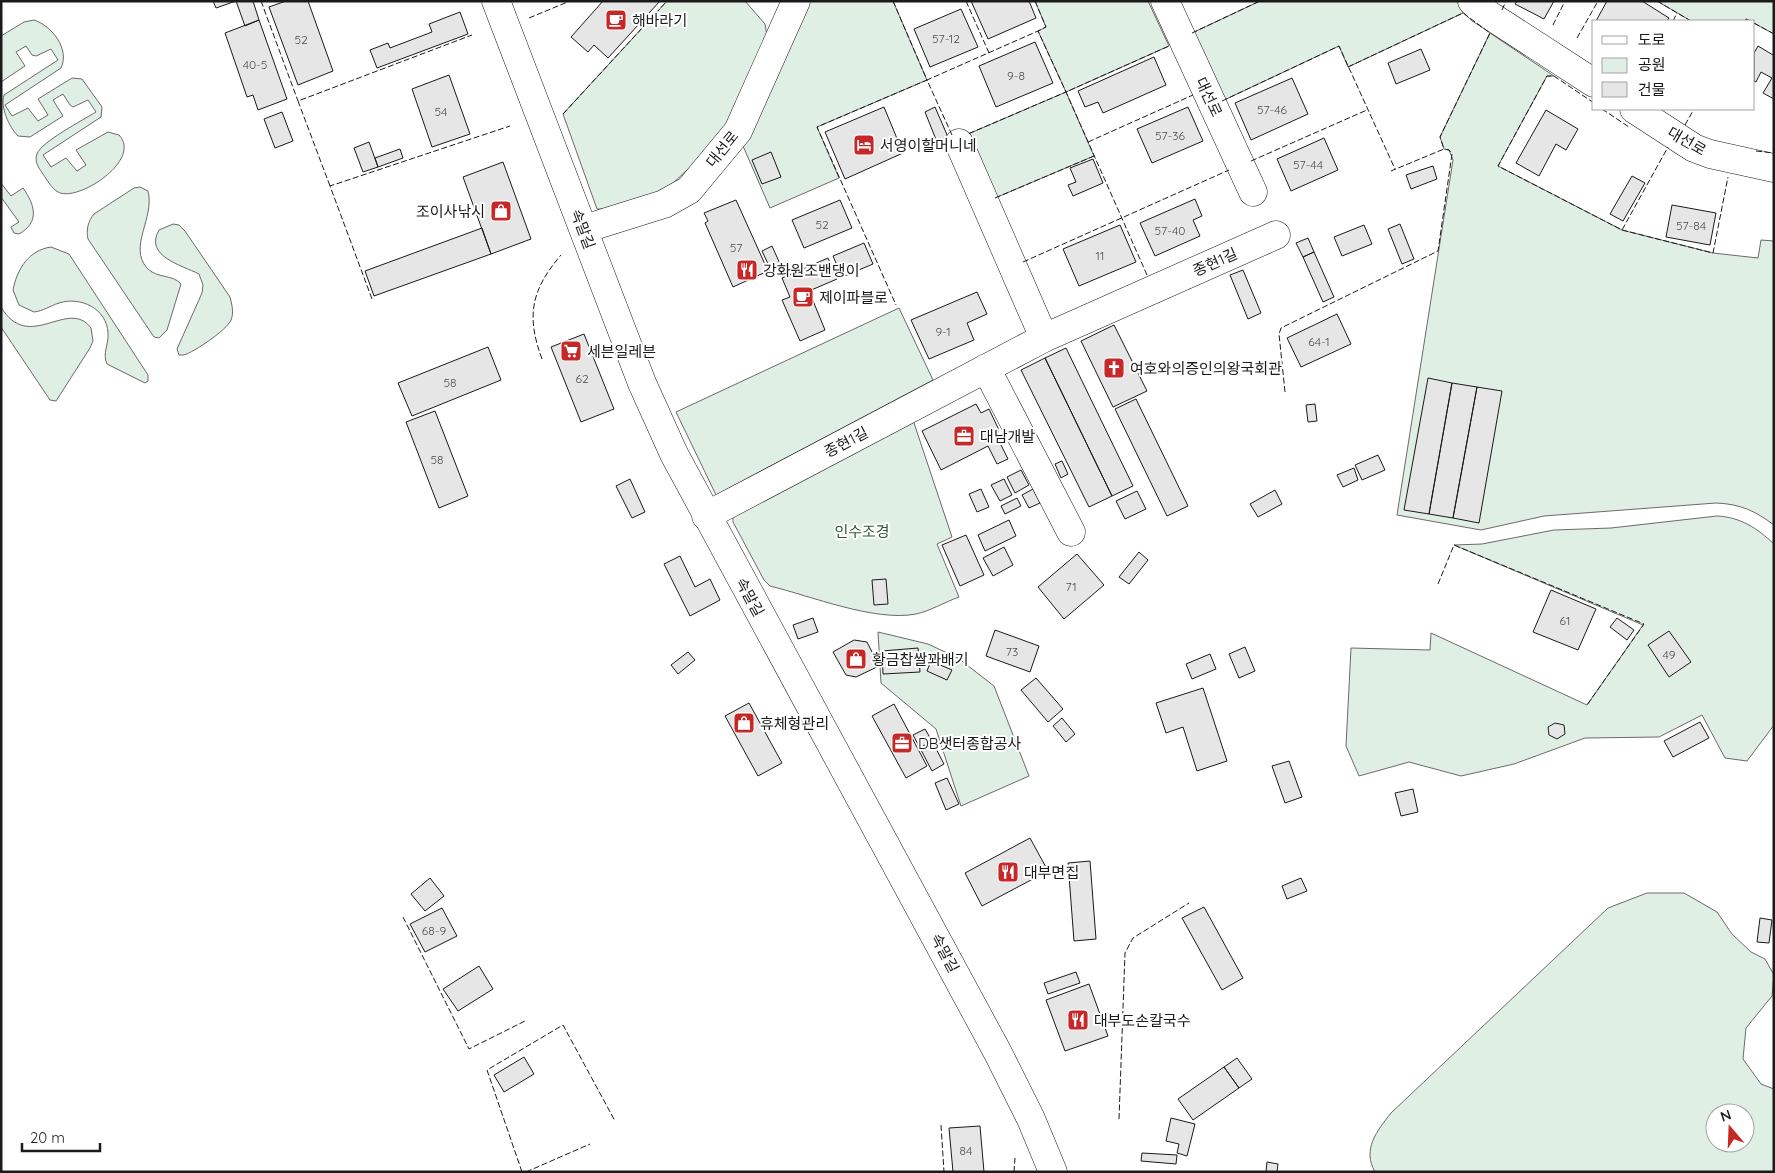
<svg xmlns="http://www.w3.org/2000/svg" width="1775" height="1173" font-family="Quicksand,'Noto Sans KR',sans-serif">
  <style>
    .green { fill: #e0efe3; stroke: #6a6a6a; fill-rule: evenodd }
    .building { fill: #e6e6e6; stroke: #1a1a1a }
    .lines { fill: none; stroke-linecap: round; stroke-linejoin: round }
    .minor-casing { stroke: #1a1a1a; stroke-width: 29 }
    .minor { stroke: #fff; stroke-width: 28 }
    .fence { stroke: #1a1a1a; stroke-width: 1; stroke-dasharray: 6 2.5; stroke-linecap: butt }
    .labels { text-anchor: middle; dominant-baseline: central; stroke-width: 4; stroke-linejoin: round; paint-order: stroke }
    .number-label { font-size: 12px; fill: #4d4d4d }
    .poi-label { font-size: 15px; fill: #1a1a1a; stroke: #fff; text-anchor: start }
    .street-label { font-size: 15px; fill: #1a1a1a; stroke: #fff }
    .park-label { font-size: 15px; fill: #2b5a34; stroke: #fff }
  </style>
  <rect width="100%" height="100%" fill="#fff"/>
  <!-- green -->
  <path class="green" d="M667 1H745L765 24 767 36 733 118 705 153 670 186 619 209H597L563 114Z
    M809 1H893L927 80 817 127 839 178 770 208 743 146Z
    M1035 1H1148L1169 46 1066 92 1094 156 995 198 968 134 1066 92 1038 31 1046 27Z
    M1260 1H1457L1463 13 1348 67 1339 46 1222 101 1190 34Z
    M1657 1H1774V34L1746 19 1745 21H1691Z
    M34 20C52 26 70 49 61 68L5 105 12 116 28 108 38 121 48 115 38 99 72 78 82 79 102 107 101 117 43 155 51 167 66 158 77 171 86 165 76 150 108 132 119 135C143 160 77 203 58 192 52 189 47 180 43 174 39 168 34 162 37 154 41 142 83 120 96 112L88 100 73 107 70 105 63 94 53 100 63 116 30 137 18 136C9 127 0 107 4 95L58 60 51 49 36 56 32 55 26 46 16 52 25 66 1 82V36L24 22Z
    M1490 33 1554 76H1547L1498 166 1622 230 1713 253 1758 258 1761 240 1774 241V525C1755 511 1741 504 1716 503L1544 516 1481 530 1397 515 1453 160 1449 150 1444 149 1440 137Z
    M1 183 11 196 23 188C35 205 40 222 19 234L14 233 11 227 19 222 1 197Z
    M140 187 148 191C155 218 128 247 147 268 157 279 173 274 181 284L167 330 159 338 154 337 88 239C86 230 88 221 94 214L134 188Z
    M173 224 179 225 185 231 230 297C232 305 234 313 231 320 227 330 194 352 184 355H179L177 349 202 293 203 285 199 274C181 265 144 256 159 230Z
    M51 247 69 254 148 375V381L145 383 107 364C102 354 109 344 108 333 107 309 81 296 59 303 50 306 43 311 34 312L19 305 13 290C17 269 29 250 51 247Z
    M1 307C29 354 68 297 91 328L93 341 90 348 56 401 50 400 1 327Z
    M899 308 933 380 716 495 676 412Z
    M913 420 952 537 937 544 959 597C945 602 930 611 916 614 875 622 811 596 770 586L764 580 733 522V516Z
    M1717 516C1740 517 1757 528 1774 544V725L1747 761 1725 758 1702 715 1659 737 1585 738 1514 764 1461 776 1409 762 1359 776 1346 746 1351 648 1430 650 1431 633 1587 705 1643 625 1454 545 1482 544 1554 530 1611 528Z
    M878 632 928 644 958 658 994 686 1029 776 961 806 936 729 881 683Z
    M1647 893H1684L1717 912 1732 934 1751 952 1765 959 1774 975 1772 996 1746 1028 1743 1059 1761 1084 1774 1089V1172H1375C1362 1149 1377 1131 1391 1113L1608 908ZM1715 1113H1745V1143H1715Z"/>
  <!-- building -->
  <path class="building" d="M213 1H236L216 8Z
    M236 1H253L259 20 245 26Z
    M286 1H308L333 71 298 85 269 7Z
    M603 1H660L608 58 594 45 588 52 571 37Z
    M971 1H1029L1036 18 988 39Z
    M1517 1H1554L1544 19 1515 4Z
    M1607 1H1642L1669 18 1667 21H1596Z
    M961 9 978 47 930 67 914 29Z
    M460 12 468 34 377 68 370 50 388 43 390 48 432 32 429 24Z
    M259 20 287 99 258 110 253 95 247 97 225 33Z
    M1035 42 1053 83 996 107 979 66Z
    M1758 46 1773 55 1774 53V99L1763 93 1772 78 1761 72 1756 82 1754 81V53Z
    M1421 49 1430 70 1396 84 1388 63Z
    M1154 57 1166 85 1103 113 1098 102 1085 107 1078 91Z
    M449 75 470 134 432 147 412 89Z
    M1292 78 1308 114 1251 140 1235 103Z
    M884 107 903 153 845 179 825 132Z
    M935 107 948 137 937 142 925 112Z
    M1188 107 1203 141 1152 163 1137 129Z
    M1546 110 1578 129 1566 150 1556 144 1539 176 1516 163Z
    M282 112 293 141 275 148 264 119Z
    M1324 138 1338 170 1291 191 1277 159Z
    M369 142 378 167 363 172 354 148Z
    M400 149 403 158 378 167 375 158Z
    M771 152 781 177 762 184 752 160Z
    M1093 159 1103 183 1073 196 1068 185 1076 182 1070 168Z
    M503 162 531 239 491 254 463 177Z
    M1433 166 1437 179 1411 189 1406 175Z
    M1632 176 1645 183 1623 221 1610 214Z
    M1195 199 1202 216 1193 220 1200 236 1155 256 1140 223Z
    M736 200 768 271 733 287 705 223 708 221 704 213Z
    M840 200 852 228 804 248 792 220Z
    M1672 205 1716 213 1710 245 1666 237Z
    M1400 224 1414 259 1402 264 1388 229Z
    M1120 225 1136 262 1079 286 1063 249Z
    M1364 225 1372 244 1342 256 1334 237Z
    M482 228 491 254 374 296 365 271Z
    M1308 238 1314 252 1303 257 1296 243Z
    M864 243 873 264 842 277 833 256Z
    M772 246 781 266 771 270 762 251Z
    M1314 252 1334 297 1323 302 1303 257Z
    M828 258 837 279 809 291 825 330 800 341 782 300 790 297 782 278Z
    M1243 270 1261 313 1248 319 1230 275Z
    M977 292 987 314 967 323 974 340 929 359 911 320Z
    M1337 314 1351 344 1301 367 1287 338Z
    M1114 325 1147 391 1113 407 1081 341Z
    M584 334 614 409 581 422 551 347Z
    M488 347 501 380 412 416 398 383Z
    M1066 348 1133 486 1112 496 1045 358Z
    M1045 358 1112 496 1089 507 1021 370Z
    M1428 378 1452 383 1429 514 1404 510Z
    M1452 383 1477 387 1453 518 1429 514Z
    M1477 387 1502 391 1479 523 1453 518Z
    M1136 399 1188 506 1167 516 1115 409Z
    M976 404 981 413 989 409 998 428V439L1008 459 997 464 988 446 941 470 922 431Z
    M1315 404 1317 421 1308 422 1306 405Z
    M435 411 468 496 439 508 406 422Z
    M1378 455 1385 470 1362 480 1355 465Z
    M1062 461 1068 474 1061 478 1055 464Z
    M1354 468 1358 480 1343 487 1337 475Z
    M1021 470 1029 485 1015 493 1007 477Z
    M630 479 645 512 632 518 616 486Z
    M1004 479 1012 495 1000 501 991 485Z
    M981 489 989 507 977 512 969 494Z
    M1033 489 1040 503 1029 508 1022 495Z
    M1275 490 1282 504 1258 517 1250 504Z
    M1137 491 1146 509 1125 519 1116 501Z
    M1017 498 1021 506 1005 514 1001 506Z
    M1009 520 1016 536 985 551 978 535Z
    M966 535 984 575 960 586 942 545Z
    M1004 547 1013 565 993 576 983 558Z
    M1139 552 1148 560 1129 584 1119 577Z
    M1077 554 1104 585 1064 619 1038 587Z
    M680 556 695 587 710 579 720 600 690 616 664 564Z
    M886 579 888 604 874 605 872 580Z
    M1551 590 1596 609 1578 650 1533 632Z
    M813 618 818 632 798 639 793 625Z
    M1617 618 1634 630 1627 640 1610 627Z
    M995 630 1039 646 1030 672 986 656Z
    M1669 631 1691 662 1669 677 1648 645Z
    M854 640 867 642 879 666 856 677 846 675 833 652Z
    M1245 647 1255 671 1239 678 1229 654Z
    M918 648 920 672 883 674 882 651Z
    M688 652 695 660 678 674 671 665Z
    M1210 654 1216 669 1192 679 1186 664Z
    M931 661 952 670 947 680 927 671Z
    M1036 678 1063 709 1048 722 1021 690Z
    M1203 688 1227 761 1197 771 1183 727 1166 733 1156 703Z
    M749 703 782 763 758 776 725 716Z
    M894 704 927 766 906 778 872 716Z
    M1062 718 1075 734 1066 742 1053 726Z
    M1700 722 1709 738 1673 757 1664 741Z
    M1555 723 1564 725 1565 734 1557 739 1549 735 1548 727Z
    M925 729 932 741 920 748 913 735Z
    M932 741 944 764 932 771 920 748Z
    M1289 761 1302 797 1285 803 1272 766Z
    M947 778 959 804 946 810 935 783Z
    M1413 789 1418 812 1401 816 1395 793Z
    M1030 838 1048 871 982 906 965 873Z
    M1090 861 1096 939 1074 941 1068 863Z
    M430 878 444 896 425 911 411 894Z
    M1301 878 1307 891 1287 899 1282 886Z
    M1204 907 1243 978 1222 990 1182 918Z
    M442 908 457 936 425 952 410 924Z
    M1760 918 1772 920 1769 943 1757 942Z
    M479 966 493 989 458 1011 443 989Z
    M1076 972 1080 983 1048 994 1044 983Z
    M1089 984 1108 1036 1065 1051 1046 1000Z
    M524 1057 534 1074 504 1092 494 1075Z
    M1237 1058 1252 1079 1239 1088 1224 1067Z
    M1224 1067 1239 1088 1193 1120 1178 1099Z
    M1171 1118 1195 1124 1187 1156 1177 1153 1179 1144 1166 1141Z
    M980 1126 984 1172H953L949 1128Z
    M1142 1153 1177 1155 1176 1164 1141 1161Z
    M1267 1162 1278 1164 1277 1172H1266Z"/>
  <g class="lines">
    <!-- minor casing -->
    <g class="minor-casing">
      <path id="minor" d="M496 1 642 383 674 454 998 1053 1031 1119 1053 1172
        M1165 1 1253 192
        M1472 1 1480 9 1594 83
        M1634 109 1694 148 1710 154 1774 168
        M959 143 1044 338
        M584 229 664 204 689 190 738 131 796 1
        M986 368 1071 532
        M706 516 1044 338 1276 235"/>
    </g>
    <!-- minor -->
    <use href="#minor" class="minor"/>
    <!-- fence -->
    <path class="fence" d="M261 1 298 101
      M893 1 927 80 817 127 896 305
      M966 1 989 53
      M1035 1 1046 27 1038 31
      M1657 1 1691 21
      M1502 10 1506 1
      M529 18 570 1
      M1673 21 1677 13
      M1745 21 1746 19 1751 21
      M1754 23 1774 34
      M1553 25 1565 1
      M1192 33 1260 1
      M1577 38 1598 1
      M1348 67 1463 13 1490 33 1440 137 1444 149
      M1222 101 1339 46 1395 169
      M1594 103 1554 76H1547L1498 166 1622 230 1668 147
      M1602 109 1629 127
      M563 114 667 1
      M1685 125 1694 109
      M952 135 927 80 1038 31 1066 92 968 134
      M1088 142 1193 95
      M1756 151 1774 153
      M1251 161 1367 110
      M330 186 298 101 472 35
      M995 198 1094 156
      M1622 230 1713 253 1728 177
      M1023 262 1229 170
      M1147 275 1066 92 1169 46
      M372 299 330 186 510 126
      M542 359C526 316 531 290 561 255
      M1285 392 1279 334 1281 328 1438 251 1452 154 1449 150 1444 149 1391 171
      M1438 584 1454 545 1644 624 1587 705
      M403 917 469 1049 525 1021
      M1119 1119 1125 953 1133 938 1189 903
      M941 1125 944 1172
      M522 1172 487 1070 563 1025 615 1121
      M526 1172 590 1144
      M1014 1172 1015 1158"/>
  </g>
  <!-- icons -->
  <defs>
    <g id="cafe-square" transform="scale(1.125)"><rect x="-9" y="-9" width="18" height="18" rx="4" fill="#c62828" stroke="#fff"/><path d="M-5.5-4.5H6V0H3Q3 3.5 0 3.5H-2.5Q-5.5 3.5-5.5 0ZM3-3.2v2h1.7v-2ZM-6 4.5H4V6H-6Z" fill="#fff"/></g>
    <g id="hotel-square" transform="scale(1.125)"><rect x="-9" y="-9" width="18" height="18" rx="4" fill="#c62828" stroke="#fff"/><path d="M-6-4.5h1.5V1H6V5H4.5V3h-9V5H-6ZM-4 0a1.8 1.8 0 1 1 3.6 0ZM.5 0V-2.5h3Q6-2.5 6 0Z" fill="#fff"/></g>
    <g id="shop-square" transform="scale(1.125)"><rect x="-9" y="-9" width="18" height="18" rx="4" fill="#c62828" stroke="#fff"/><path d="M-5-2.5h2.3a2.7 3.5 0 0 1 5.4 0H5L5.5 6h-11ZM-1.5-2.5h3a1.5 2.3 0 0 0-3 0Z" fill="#fff"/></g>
    <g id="restaurant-square" transform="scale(1.125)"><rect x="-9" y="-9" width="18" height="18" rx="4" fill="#c62828" stroke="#fff"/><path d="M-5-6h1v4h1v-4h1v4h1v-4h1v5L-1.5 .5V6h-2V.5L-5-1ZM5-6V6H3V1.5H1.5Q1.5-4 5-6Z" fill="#fff"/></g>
    <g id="supermarket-square" transform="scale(1.125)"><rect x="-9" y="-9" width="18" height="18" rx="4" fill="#c62828" stroke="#fff"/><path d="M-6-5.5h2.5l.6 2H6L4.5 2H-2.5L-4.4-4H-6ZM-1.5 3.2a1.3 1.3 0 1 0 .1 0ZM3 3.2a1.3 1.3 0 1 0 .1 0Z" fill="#fff"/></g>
    <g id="church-square" transform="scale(1.125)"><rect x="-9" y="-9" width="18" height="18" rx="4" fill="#c62828" stroke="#fff"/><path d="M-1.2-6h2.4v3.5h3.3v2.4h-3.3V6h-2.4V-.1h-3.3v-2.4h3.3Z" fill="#fff"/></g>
    <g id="office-square" transform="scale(1.125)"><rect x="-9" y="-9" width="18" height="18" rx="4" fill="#c62828" stroke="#fff"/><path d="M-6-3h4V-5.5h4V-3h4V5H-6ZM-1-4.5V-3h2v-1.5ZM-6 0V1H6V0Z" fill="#fff"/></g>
  </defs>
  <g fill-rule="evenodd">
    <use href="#cafe-square" x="616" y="20"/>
    <use href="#hotel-square" x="864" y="145"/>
    <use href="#shop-square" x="501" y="211"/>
    <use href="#restaurant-square" x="747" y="270"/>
    <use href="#cafe-square" x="803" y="297"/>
    <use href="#supermarket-square" x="571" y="351"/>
    <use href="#church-square" x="1114" y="368"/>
    <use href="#office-square" x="964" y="436"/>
    <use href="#shop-square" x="856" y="659"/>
    <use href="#shop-square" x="744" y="723"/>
    <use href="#office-square" x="902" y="743"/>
    <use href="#restaurant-square" x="1008" y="872"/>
    <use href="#restaurant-square" x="1078" y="1020"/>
  </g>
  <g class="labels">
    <!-- number labels -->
    <g class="number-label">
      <text x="946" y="38">57-12</text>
      <text x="301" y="39">52</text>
      <text x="255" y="64">40-5</text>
      <text x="1016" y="75">9-8</text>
      <text x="1272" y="109">57-46</text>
      <text x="441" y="111">54</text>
      <text x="1170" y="135">57-36</text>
      <text x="1308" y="164">57-44</text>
      <text x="822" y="224">52</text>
      <text x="1691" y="225">57-84</text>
      <text x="1170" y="230">57-40</text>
      <text x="736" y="247">57</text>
      <text x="1100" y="255">11</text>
      <text x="943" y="331">9-1</text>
      <text x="1319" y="341">64-1</text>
      <text x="582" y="378">62</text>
      <text x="450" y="382">58</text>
      <text x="437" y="459">58</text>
      <text x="1071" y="586">71</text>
      <text x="1565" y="620">61</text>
      <text x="1012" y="651">73</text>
      <text x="1669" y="654">49</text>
      <text x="434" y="930">68-9</text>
      <text x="966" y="1150">84</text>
    </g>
    <!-- poi labels -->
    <g class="poi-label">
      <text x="632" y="20">해바라기</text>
      <text x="880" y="145">서영이할머니네</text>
      <text x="485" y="211" text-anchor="end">조이사낚시</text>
      <text x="763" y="270">강화원조밴댕이</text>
      <text x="819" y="297">제이파블로</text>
      <text x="587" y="351">세븐일레븐</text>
      <text x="1130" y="368">여호와의증인의왕국회관</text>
      <text x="980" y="436">대남개발</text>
      <text x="872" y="659">황금찹쌀꽈배기</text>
      <text x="760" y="723">휴체형관리</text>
      <text x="918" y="743">DB샛터종합공사</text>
      <text x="1024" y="872">대부면집</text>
      <text x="1094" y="1020">대부도손칼국수</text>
    </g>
    <!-- street labels -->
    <g class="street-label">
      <text transform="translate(1209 97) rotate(65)">대선로</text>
      <text transform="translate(1687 141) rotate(30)">대선로</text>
      <text transform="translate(722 149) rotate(-51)">대선로</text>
      <text transform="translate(583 229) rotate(69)">속말길</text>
      <text transform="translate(1215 262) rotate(-24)">종현1길</text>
      <text transform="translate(846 442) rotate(-28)">종현1길</text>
      <text transform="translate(750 597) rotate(61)">속말길</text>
      <text transform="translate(945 953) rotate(62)">속말길</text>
    </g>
    <!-- park labels -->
    <g class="park-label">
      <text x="862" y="531">인수조경</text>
    </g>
  </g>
  <!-- border -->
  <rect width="1775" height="1173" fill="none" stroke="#1a1a1a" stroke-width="5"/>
  <!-- legend -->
  <rect x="1592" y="20" width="162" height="90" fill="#ffffff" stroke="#a3a3a3"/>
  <rect x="1602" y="36" width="25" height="8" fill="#ffffff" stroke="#a3a3a3"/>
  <text x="1638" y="45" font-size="15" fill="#1a1a1a">도로</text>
  <rect x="1602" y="58" width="25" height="15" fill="#e0efe3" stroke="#a3a3a3"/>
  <text x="1638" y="70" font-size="15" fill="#1a1a1a">공원</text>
  <rect x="1602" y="82" width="25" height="15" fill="#e6e6e6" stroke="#a3a3a3"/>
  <text x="1638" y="95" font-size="15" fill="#1a1a1a">건물</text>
  <!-- north arrow -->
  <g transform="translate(1730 1128) rotate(341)"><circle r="24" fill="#ffffff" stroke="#a3a3a3"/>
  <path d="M0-4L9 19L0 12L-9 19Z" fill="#c62828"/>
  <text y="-8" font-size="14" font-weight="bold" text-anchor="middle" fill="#1a1a1a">N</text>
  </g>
  <!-- scale -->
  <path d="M22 1143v8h78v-8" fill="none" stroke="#1a1a1a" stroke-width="2.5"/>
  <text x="30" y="1143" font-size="15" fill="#1a1a1a" stroke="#ffffff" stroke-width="4" paint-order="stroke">20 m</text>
</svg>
